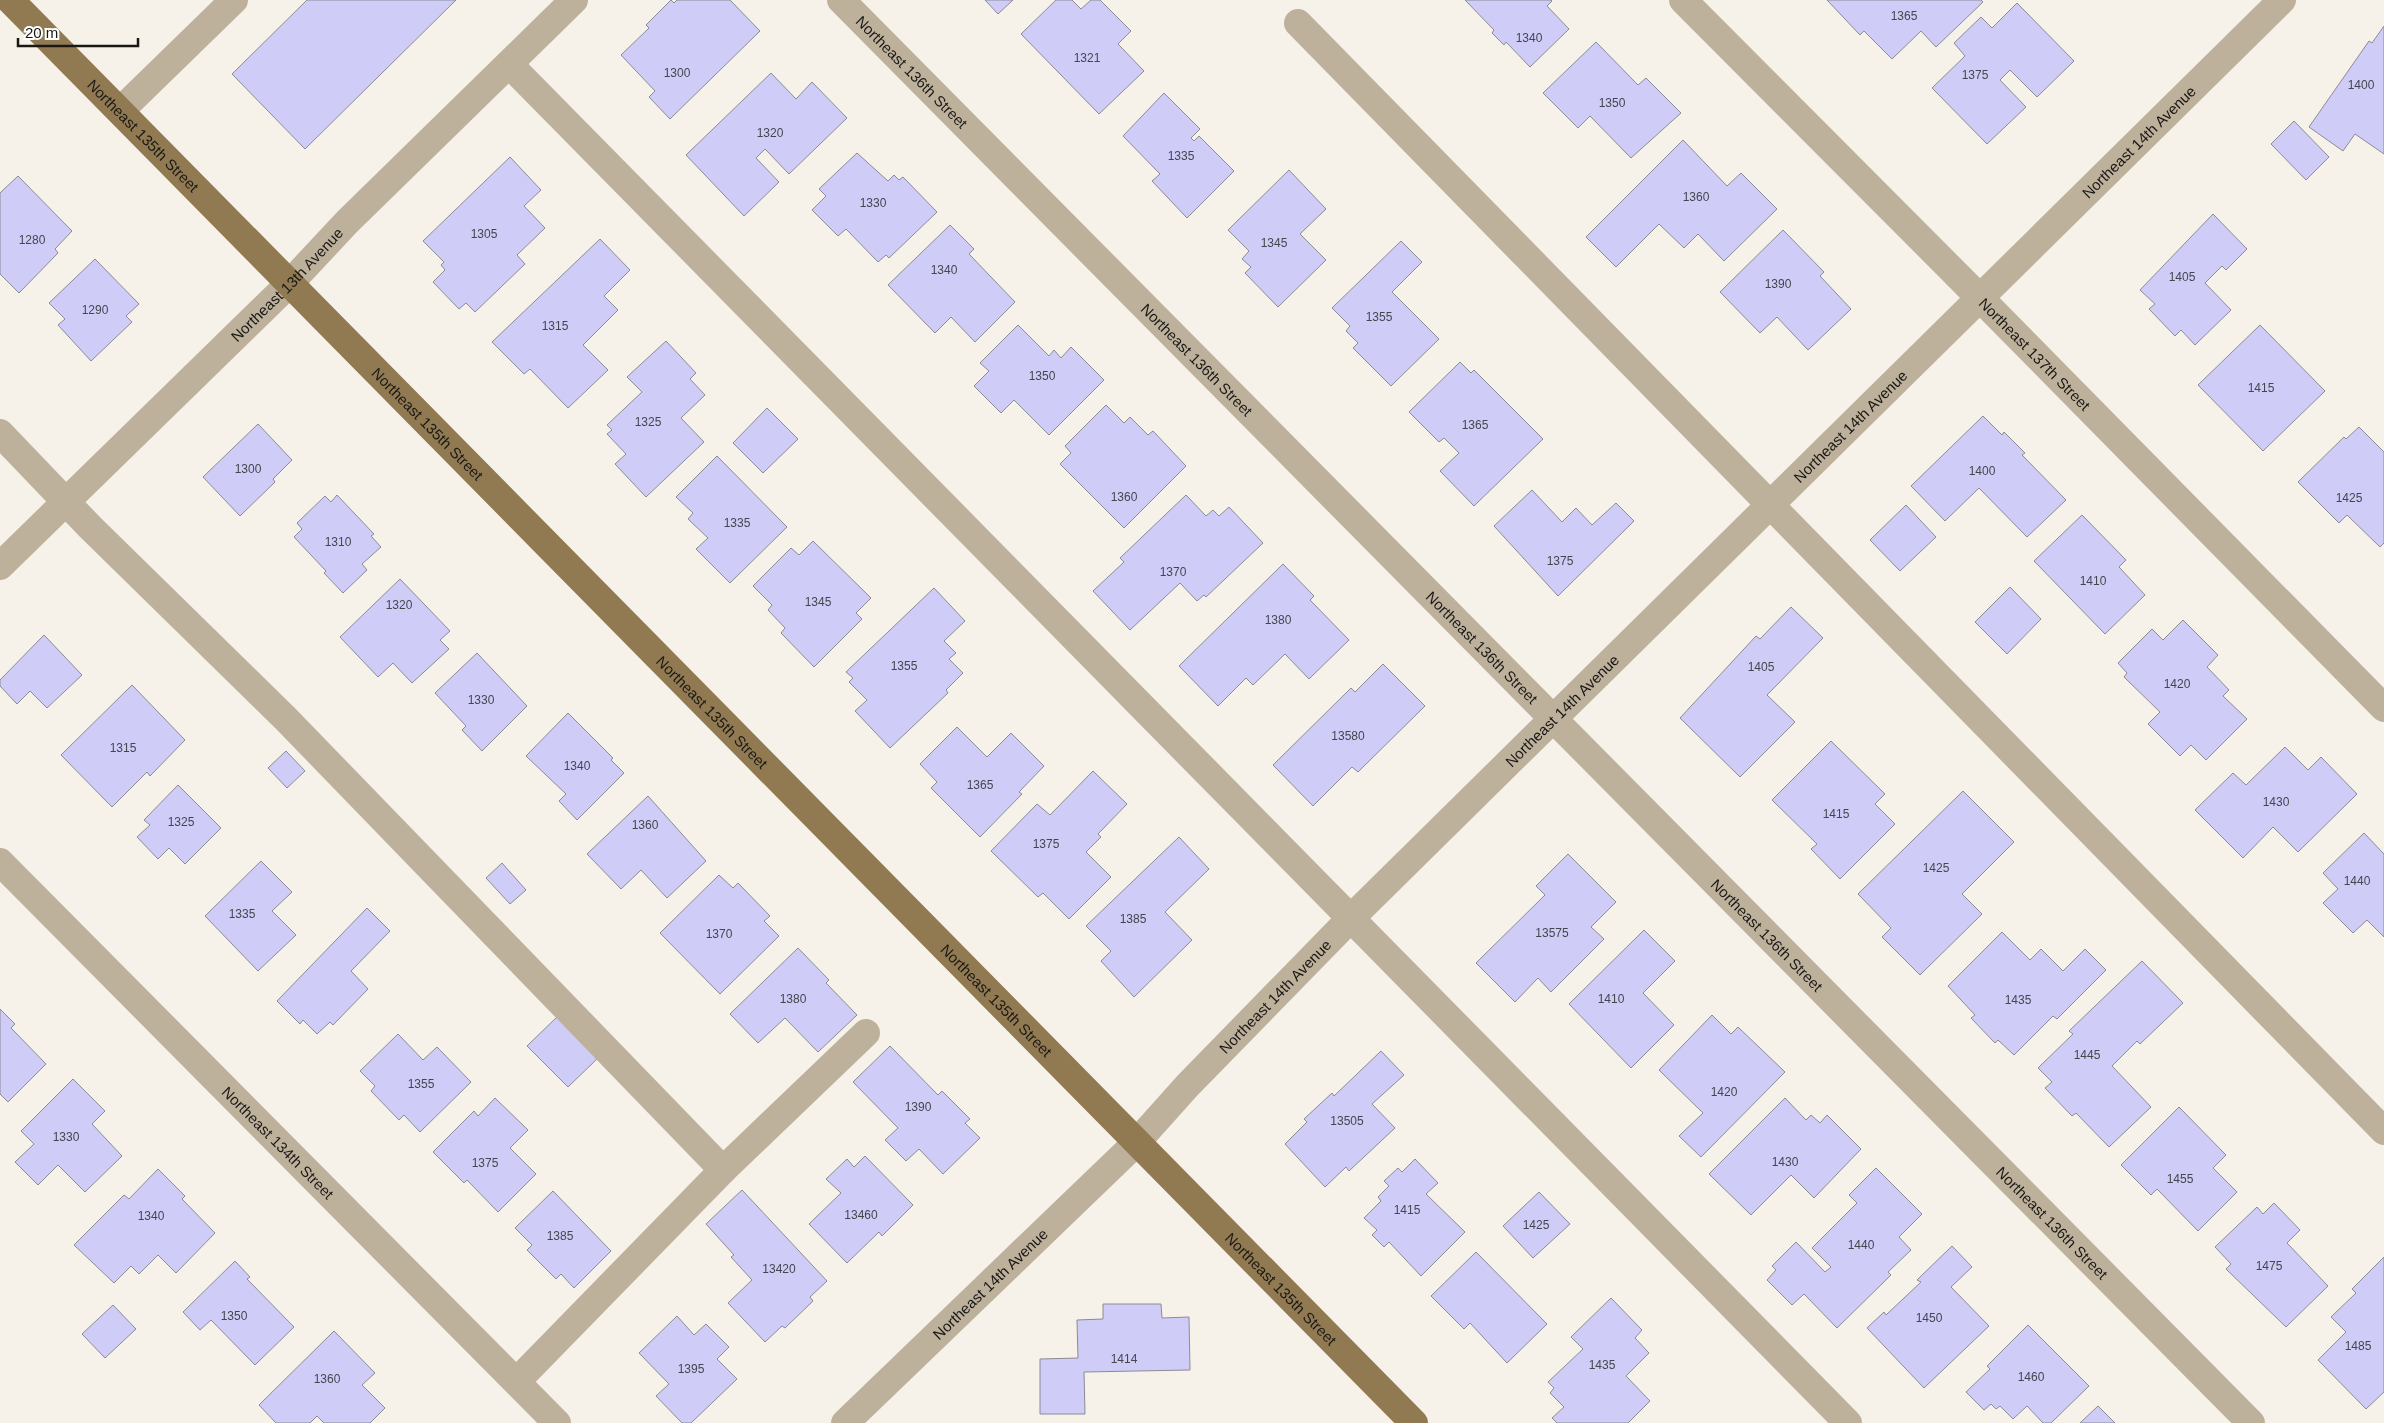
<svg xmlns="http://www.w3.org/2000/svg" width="2384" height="1423" font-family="Helvetica,sans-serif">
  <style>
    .building { fill: #cfcdf8; stroke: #8b8b94 }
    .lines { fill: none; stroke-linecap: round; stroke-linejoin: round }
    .minor { stroke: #beb19c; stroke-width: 28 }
    .major { stroke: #917a52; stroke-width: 28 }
    .labels { text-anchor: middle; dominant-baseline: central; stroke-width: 4.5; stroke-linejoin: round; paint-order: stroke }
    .number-label { font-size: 12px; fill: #46454e }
    .street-label { font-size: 15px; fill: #191815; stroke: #fff }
  </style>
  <rect width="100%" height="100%" fill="#f6f2e9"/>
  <!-- building -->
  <path class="building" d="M307 0H456L305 149 232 74Z
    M671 0 674 3 677 0H730L760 31 670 119 649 97 655 91 621 55 649 28 646 25Z
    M985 0H1013L998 14Z
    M1056 0H1072L1081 9 1091 0H1100L1131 31 1118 44 1144 71 1099 114 1021 34Z
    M1465 0H1551L1552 1 1547 6 1569 29 1530 67 1506 42 1504 45 1492 33 1494 30Z
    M1827 0H1981L1983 2 1936 47 1921 31 1892 59 1864 31 1860 35Z
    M2017 3 2074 61 2037 97 2010 70 2000 80 2026 107 1987 144 1932 88 1965 56 1954 43 1981 17 1992 28Z
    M2384 26V154L2355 134 2343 151 2309 127 2369 41 2372 43Z
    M1596 42 1638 85 1646 78 1681 113 1631 158 1590 116 1578 128 1543 93Z
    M771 73 796 99 812 82 847 118 789 174 765 149 756 158 779 182 744 216 686 155Z
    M1164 93 1200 129 1191 138 1194 141 1199 136 1234 171 1187 218 1152 181 1160 174 1123 136Z
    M2294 121 2329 157 2306 180 2271 144Z
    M1683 140 1727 186 1741 173 1777 209 1724 261 1698 234 1684 248 1659 224 1616 267 1586 237Z
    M857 153 888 181 894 175 899 180 903 177 937 212 889 258 886 255 878 262 846 229 838 236 812 210 826 196 819 189Z
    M510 157 541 190 524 206 545 228 517 255 525 264 475 312 466 303 459 309 433 282 445 270 441 265 444 262 423 241Z
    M1289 170 1326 209 1300 234 1326 260 1278 307 1245 273 1251 267 1242 259 1249 251 1228 230Z
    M18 176 72 231 55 249 58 253 19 293 0 274V193Z
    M2213 214 2247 249 2226 270 2222 266 2205 283 2231 310 2195 345 2181 330 2175 336 2149 309 2155 304 2140 290Z
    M950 225 974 249 969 254 1015 302 975 342 951 317 935 333 888 285Z
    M1783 230 1824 272 1820 276 1851 309 1808 350 1777 317 1760 333 1720 292Z
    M600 239 630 270 604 296 618 310 583 345 608 370 568 408 530 369 524 374 492 342Z
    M1401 241 1422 262 1392 292 1439 339 1391 386 1353 348 1358 343 1346 331 1350 326 1332 308Z
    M95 259 139 304 126 316 132 322 91 361 58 325 65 319 49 303Z
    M1018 325 1049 356 1054 350 1061 358 1071 347 1104 380 1049 435 1014 400 1001 413 974 386 989 371 980 363Z
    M2260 325 2325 391 2263 451 2198 385Z
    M666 341 696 373 690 379 705 395 681 418 704 442 646 497 615 464 626 454 607 434 612 430 607 425 642 392 627 377Z
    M1460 362 1471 373 1474 370 1543 439 1474 506 1440 471 1459 453 1444 438 1439 442 1409 412Z
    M1106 405 1124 423 1130 417 1148 435 1153 431 1186 466 1124 528 1060 464 1071 453 1065 446Z
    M767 408 798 439 763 473 733 443Z
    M1983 416 2002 435 2004 432 2025 453 2022 455 2066 500 2027 537 1979 488 1945 521 1911 486Z
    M258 424 292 460 273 479 275 482 240 516 203 477Z
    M2359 427 2384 452V543L2380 547 2347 515 2339 523 2298 482 2344 437 2346 439Z
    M717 456 787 527 730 583 696 549 708 538 688 519 693 513 676 497Z
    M1532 490 1562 522 1576 508 1592 525 1616 503 1634 521 1558 596 1494 526Z
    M337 495 374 534 371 536 381 547 362 564 367 570 343 593 324 573 326 571 294 537 302 529 297 523 325 496 331 502Z
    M1186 495 1206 516 1213 510 1219 516 1229 507 1263 543 1206 597 1204 595 1197 601 1180 583 1130 630 1093 591 1124 562 1120 558Z
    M1906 505 1936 537 1900 571 1870 540Z
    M2082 515 2126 560 2119 567 2145 595 2105 634 2034 561Z
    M813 541 871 598 856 613 862 619 814 667 781 633 785 628 768 610 772 605 753 586 791 548 799 555Z
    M1283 564 1314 596 1310 600 1349 640 1309 679 1285 654 1253 685 1246 678 1218 706 1179 666Z
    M400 579 450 631 440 640 449 649 412 683 393 663 378 677 340 637Z
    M2010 587 2041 619 2007 654 1975 622Z
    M934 588 965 621 944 641 956 653 949 659 963 673 946 690 948 693 890 748 855 711 867 700 849 682 853 678 846 672Z
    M1791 607 1823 638 1767 695 1795 722 1740 777 1680 718 1756 636 1760 639Z
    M2183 620 2218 655 2207 667 2229 690 2223 696 2247 719 2206 760 2191 745 2180 756 2148 724 2160 712 2124 677 2127 673 2118 663 2152 629 2163 640Z
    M44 635 82 675 47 708 30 691 17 704 0 686V680Z
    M477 653 527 706 482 751 462 730 466 726 435 693Z
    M1383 664 1425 706 1358 772 1352 767 1313 806 1273 765 1351 688 1355 692Z
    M132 685 185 740 150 776 147 772 112 807 61 755Z
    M568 713 613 758 611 760 624 773 577 820 559 801 566 794 526 756Z
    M957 727 987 757 1011 733 1044 766 1019 792 1022 794 980 837 931 788 937 782 920 764Z
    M1831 741 1885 794 1875 804 1895 824 1840 879 1811 849 1817 844 1772 800Z
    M2285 747 2308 770 2321 757 2357 794 2298 852 2273 827 2243 858 2195 810 2233 773 2246 785Z
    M286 751 305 771 287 788 268 768Z
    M1093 771 1127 804 1098 834 1101 837 1086 852 1111 877 1069 919 1043 893 1038 897 991 851 1037 804 1050 815Z
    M178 785 221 828 185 864 169 848 158 859 137 837 150 825 144 820Z
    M1963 791 2014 842 1962 894 1982 914 1920 975 1882 937 1891 928 1858 894Z
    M648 796 706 861 667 898 641 870 621 889 587 854Z
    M2364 833 2384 854V937L2367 920 2353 933 2323 903 2338 889 2323 873Z
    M1179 837 1209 869 1165 912 1192 940 1134 997 1101 961 1111 951 1086 926Z
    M1568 854 1616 902 1591 927 1604 939 1551 992 1538 978 1515 1002 1476 963 1545 895 1536 886Z
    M261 861 292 892 272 911 296 935 258 971 205 916Z
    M502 863 526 890 510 904 486 878Z
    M719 875 733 888 738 883 770 916 764 921 779 936 720 994 660 933Z
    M367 908 390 931 351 971 368 989 333 1025 330 1022 317 1034 303 1020 300 1024 277 1001Z
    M1644 930 1675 961 1643 993 1674 1025 1631 1068 1569 1004Z
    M2002 932 2030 960 2041 949 2063 971 2085 949 2106 970 2057 1019 2053 1016 2014 1055 1998 1040 1995 1043 1971 1018 1975 1015 1948 986Z
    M798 948 829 980 826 983 857 1015 818 1052 785 1018 758 1043 730 1014Z
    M2142 961 2183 1003 2140 1044 2137 1041 2112 1066 2151 1107 2109 1147 2076 1113 2072 1116 2045 1088 2052 1082 2038 1068 2073 1034 2069 1031Z
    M0 1009 15 1024 11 1028 46 1064 8 1102 0 1094Z
    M1712 1015 1731 1034 1738 1027 1785 1072 1701 1157 1679 1136 1703 1113 1659 1070Z
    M558 1016 598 1058 568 1087 527 1046Z
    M398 1034 423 1060 437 1047 471 1082 420 1132 404 1115 399 1120 371 1091 375 1086 360 1071Z
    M890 1046 938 1095 942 1091 970 1119 965 1123 980 1138 943 1174 919 1149 906 1161 885 1140 898 1128 853 1082Z
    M1381 1051 1404 1075 1372 1104 1395 1128 1349 1171 1346 1167 1325 1187 1285 1144 1307 1122 1304 1119 1332 1093 1334 1096Z
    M73 1079 105 1111 92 1124 122 1156 85 1192 58 1165 38 1185 15 1162 34 1144 21 1131Z
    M495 1098 528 1130 510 1148 536 1174 498 1212 467 1180 464 1183 433 1152 474 1111 478 1116Z
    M1785 1098 1806 1120 1811 1115 1820 1123 1827 1115 1861 1149 1814 1198 1791 1175 1751 1215 1709 1174Z
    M2179 1107 2226 1155 2213 1168 2237 1192 2198 1231 2157 1189 2151 1195 2121 1165Z
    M865 1156 913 1205 882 1236 879 1232 847 1263 809 1224 841 1193 826 1179 847 1159 854 1167Z
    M1415 1159 1438 1183 1426 1194 1465 1232 1421 1276 1389 1242 1384 1247 1372 1235 1377 1230 1364 1218 1381 1201 1378 1197 1389 1186 1384 1181 1398 1168 1402 1172Z
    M1876 1168 1922 1214 1899 1237 1911 1250 1888 1272 1891 1275 1837 1328 1804 1294 1792 1305 1767 1280 1776 1270 1772 1266 1796 1242 1825 1272 1831 1267 1812 1248 1857 1203 1849 1195Z
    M158 1169 185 1196 182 1199 215 1233 176 1273 158 1255 139 1274 131 1266 114 1283 74 1245 124 1195 129 1199Z
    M742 1190 827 1281 810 1297 813 1301 785 1328 782 1326 765 1342 728 1303 752 1280 731 1257 734 1255 706 1224Z
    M553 1191 611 1251 574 1288 561 1274 556 1279 527 1250 532 1245 515 1228Z
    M1539 1192 1570 1224 1533 1258 1503 1226Z
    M2274 1203 2300 1230 2287 1243 2328 1286 2286 1327 2226 1269 2231 1264 2215 1247 2257 1207 2263 1214Z
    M1952 1246 1972 1267 1951 1287 1989 1326 1924 1388 1867 1328 1884 1312 1886 1315 1921 1282 1917 1280Z
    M1476 1252 1547 1324 1507 1363 1470 1323 1464 1329 1431 1296Z
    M2384 1257V1392L2366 1409 2318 1360 2346 1332 2331 1317 2356 1293 2352 1289Z
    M235 1261 250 1277 247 1279 294 1327 255 1365 211 1320 200 1330 183 1312Z
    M1611 1298 1642 1330 1635 1338 1649 1353 1626 1376 1650 1401 1628 1423H1557L1552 1418 1564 1407 1550 1393 1554 1388 1548 1382 1583 1349 1571 1337Z
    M1103 1304H1161L1162 1318 1189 1317 1190 1370 1084 1372 1085 1414H1040V1359L1078 1358 1077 1320 1103 1319Z
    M113 1305 136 1329 105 1358 82 1334Z
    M677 1316 694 1335 706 1324 729 1347 717 1359 737 1379 691 1423H682L656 1396 669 1384 639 1353Z
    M2028 1325 2089 1386 2051 1423H2043L2027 1406 2013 1419 2000 1406 1996 1409 1991 1404 1984 1410 1966 1392 1990 1369 1987 1366Z
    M334 1331 375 1373 362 1385 385 1408 370 1423H324L317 1416 310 1423H276L259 1405Z
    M2098 1406 2115 1423H2080Z"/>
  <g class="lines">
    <!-- minor -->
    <g class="minor">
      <path id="s1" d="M841 0 2251 1423"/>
      <path id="s2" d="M1683 0 1980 298 2384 708"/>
      <path d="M1298 23 2384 1131"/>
      <path d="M509 64 1848 1423"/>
      <path d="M120 111 234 0"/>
      <path d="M0 433 90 527 286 719 723 1170"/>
      <path id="s3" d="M0 566 290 283 347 222 574 0"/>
      <path id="s4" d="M0 862 557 1423"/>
      <path d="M517 1381 723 1170 866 1033"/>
      <path id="s5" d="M845 1423 1136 1143 1187 1086 1350 919 2282 0"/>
    </g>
    <!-- major -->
    <path class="major" id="s6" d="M10 0 1414 1423"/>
  </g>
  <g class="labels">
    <!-- number labels -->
    <g class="number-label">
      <text x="1904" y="16">1365</text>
      <text x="1529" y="38">1340</text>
      <text x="1087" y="58">1321</text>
      <text x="677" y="73">1300</text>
      <text x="1975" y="75">1375</text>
      <text x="2361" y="85">1400</text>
      <text x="1612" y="103">1350</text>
      <text x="770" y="133">1320</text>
      <text x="1181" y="156">1335</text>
      <text x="1696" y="197">1360</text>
      <text x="873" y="203">1330</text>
      <text x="484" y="234">1305</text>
      <text x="32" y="240">1280</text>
      <text x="1274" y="243">1345</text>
      <text x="944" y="270">1340</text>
      <text x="2182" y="277">1405</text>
      <text x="1778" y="284">1390</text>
      <text x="95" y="310">1290</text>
      <text x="1379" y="317">1355</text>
      <text x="555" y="326">1315</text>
      <text x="1042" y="376">1350</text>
      <text x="2261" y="388">1415</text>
      <text x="648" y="422">1325</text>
      <text x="1475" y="425">1365</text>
      <text x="248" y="469">1300</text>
      <text x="1982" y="471">1400</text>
      <text x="1124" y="497">1360</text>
      <text x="2349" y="498">1425</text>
      <text x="737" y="523">1335</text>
      <text x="338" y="542">1310</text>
      <text x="1560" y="561">1375</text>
      <text x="1173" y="572">1370</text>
      <text x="2093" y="581">1410</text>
      <text x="818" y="602">1345</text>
      <text x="399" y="605">1320</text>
      <text x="1278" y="620">1380</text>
      <text x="904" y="666">1355</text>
      <text x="1761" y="667">1405</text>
      <text x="2177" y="684">1420</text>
      <text x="481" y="700">1330</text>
      <text x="1348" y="736">13580</text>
      <text x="123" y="748">1315</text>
      <text x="577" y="766">1340</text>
      <text x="980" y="785">1365</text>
      <text x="2276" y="802">1430</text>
      <text x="1836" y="814">1415</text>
      <text x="181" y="822">1325</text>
      <text x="645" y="825">1360</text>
      <text x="1046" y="844">1375</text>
      <text x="1936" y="868">1425</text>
      <text x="2357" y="881">1440</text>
      <text x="242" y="914">1335</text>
      <text x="1133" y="919">1385</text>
      <text x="1552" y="933">13575</text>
      <text x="719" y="934">1370</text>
      <text x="793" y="999">1380</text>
      <text x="1611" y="999">1410</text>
      <text x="2018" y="1000">1435</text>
      <text x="2087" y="1055">1445</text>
      <text x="421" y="1084">1355</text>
      <text x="1724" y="1092">1420</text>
      <text x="918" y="1107">1390</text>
      <text x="1347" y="1121">13505</text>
      <text x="66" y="1137">1330</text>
      <text x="1785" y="1162">1430</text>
      <text x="485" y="1163">1375</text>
      <text x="2180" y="1179">1455</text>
      <text x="1407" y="1210">1415</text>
      <text x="861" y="1215">13460</text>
      <text x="151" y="1216">1340</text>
      <text x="1536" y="1225">1425</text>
      <text x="560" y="1236">1385</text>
      <text x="1861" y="1245">1440</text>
      <text x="2269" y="1266">1475</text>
      <text x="779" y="1269">13420</text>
      <text x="234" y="1316">1350</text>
      <text x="1929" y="1318">1450</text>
      <text x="2358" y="1346">1485</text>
      <text x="1124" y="1359">1414</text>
      <text x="1602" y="1365">1435</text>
      <text x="691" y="1369">1395</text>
      <text x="2031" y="1377">1460</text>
      <text x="327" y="1379">1360</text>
    </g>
    <!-- street labels -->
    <g class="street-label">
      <text stroke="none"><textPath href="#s1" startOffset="101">Northeast 136th Street</textPath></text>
      <text stroke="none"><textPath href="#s6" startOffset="190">Northeast 135th Street</textPath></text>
      <text stroke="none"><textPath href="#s5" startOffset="1821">Northeast 14th Avenue</textPath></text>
      <text stroke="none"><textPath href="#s3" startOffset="402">Northeast 13th Avenue</textPath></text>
      <text stroke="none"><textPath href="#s2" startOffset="499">Northeast 137th Street</textPath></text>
      <text stroke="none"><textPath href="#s1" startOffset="506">Northeast 136th Street</textPath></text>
      <text stroke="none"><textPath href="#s6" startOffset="595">Northeast 135th Street</textPath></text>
      <text stroke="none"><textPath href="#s5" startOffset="1416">Northeast 14th Avenue</textPath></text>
      <text stroke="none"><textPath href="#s1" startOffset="911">Northeast 136th Street</textPath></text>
      <text stroke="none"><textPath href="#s5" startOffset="1011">Northeast 14th Avenue</textPath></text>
      <text stroke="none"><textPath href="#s6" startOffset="1000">Northeast 135th Street</textPath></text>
      <text stroke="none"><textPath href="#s1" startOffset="1316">Northeast 136th Street</textPath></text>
      <text stroke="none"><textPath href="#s5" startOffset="606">Northeast 14th Avenue</textPath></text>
      <text stroke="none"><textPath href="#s6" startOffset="1405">Northeast 135th Street</textPath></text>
      <text stroke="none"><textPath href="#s4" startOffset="395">Northeast 134th Street</textPath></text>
      <text stroke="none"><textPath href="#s1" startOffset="1721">Northeast 136th Street</textPath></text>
      <text stroke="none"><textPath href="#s5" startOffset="201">Northeast 14th Avenue</textPath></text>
      <text stroke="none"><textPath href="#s6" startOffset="1810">Northeast 135th Street</textPath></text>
    </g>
  </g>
  <!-- scale -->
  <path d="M18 38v8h120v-8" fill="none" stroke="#191815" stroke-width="2.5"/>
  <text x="25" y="38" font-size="15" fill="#191815" stroke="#ffffff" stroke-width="4" paint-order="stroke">20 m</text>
</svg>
